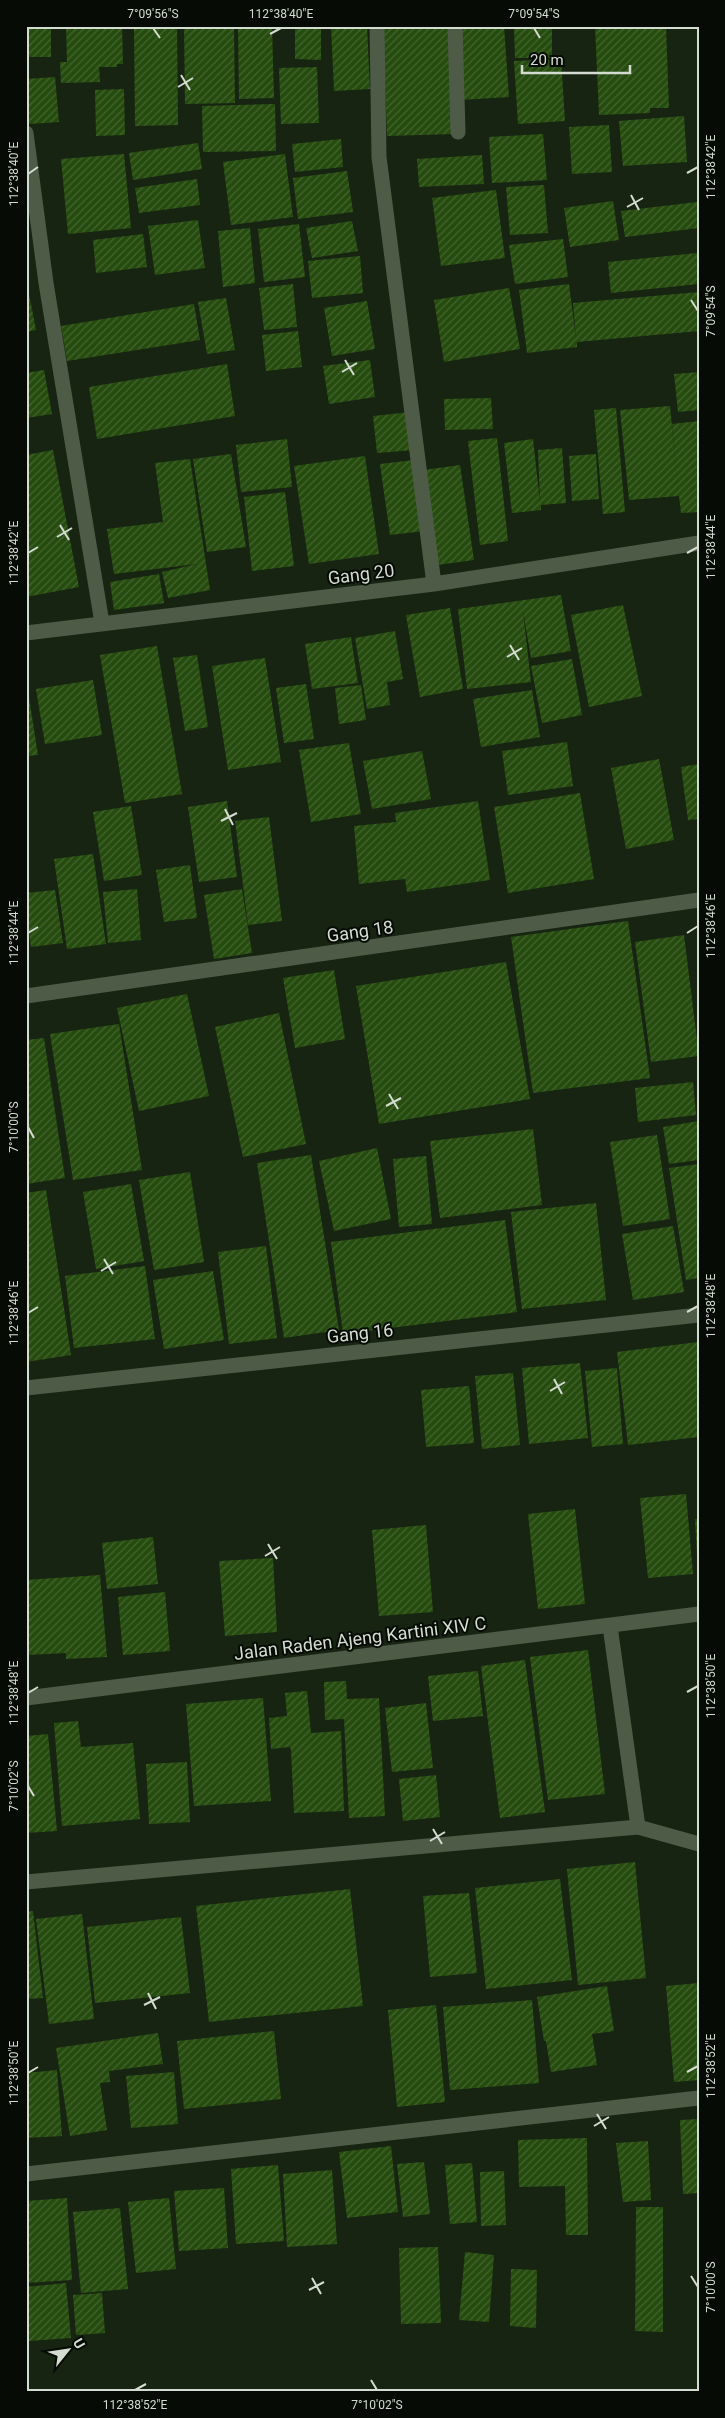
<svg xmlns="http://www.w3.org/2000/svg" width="725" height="2418" font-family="Roboto,sans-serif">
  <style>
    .building { fill: url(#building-hatch) }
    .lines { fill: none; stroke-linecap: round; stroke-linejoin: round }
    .street { stroke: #4d5b47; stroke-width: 15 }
    .ticks { fill: none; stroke: #d4dcd1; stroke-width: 2 }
    .labels { text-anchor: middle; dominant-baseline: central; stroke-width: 4; stroke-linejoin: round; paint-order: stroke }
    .street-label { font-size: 18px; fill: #d4dcd1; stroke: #060b05 }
    .neatline { fill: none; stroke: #d4dcd1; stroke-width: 2 }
    .ticks-label { font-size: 12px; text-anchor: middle; fill: #d4dcd1 }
  </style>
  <defs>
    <pattern id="building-hatch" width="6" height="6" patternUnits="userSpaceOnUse" patternTransform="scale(1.25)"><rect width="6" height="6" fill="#254c0e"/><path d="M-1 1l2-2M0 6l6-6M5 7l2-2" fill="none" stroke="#446530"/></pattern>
  </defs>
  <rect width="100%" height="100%" fill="#172412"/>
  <!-- building -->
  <path class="building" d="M26 26H51V57H26Z
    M66 26H122L123 64H117V67H99L100 82 61 83 60 62H67Z
    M134 26H177L178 125 135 126Z
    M184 26H234L235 103 185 104Z
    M272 26 274 98 239 99 238 27Z
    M295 26H321V60L295 59Z
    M331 26H367L370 89 334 91Z
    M383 26H451L454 134 387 136Z
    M459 26H504L509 97 460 100Z
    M514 26H552V58H515Z
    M595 26H666L669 108H650V113L599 115Z
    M561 59 565 121 518 124 514 61Z
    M317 67 319 123 281 124 279 68Z
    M55 77 59 122 29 124 26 79Z
    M124 89 125 135 96 136 95 90Z
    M275 104 276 151 203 152 202 106Z
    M684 116 687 162 623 166 619 121Z
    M609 125 612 172 572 174 569 127Z
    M543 134 547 180 492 183 489 137Z
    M341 139 343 167 295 172 292 144Z
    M198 143 202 169 133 180 129 153Z
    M124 154 131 228 68 234 61 159Z
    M285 154 293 217 231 225 223 162Z
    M482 155 484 184 419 187 417 159Z
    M347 171 353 212 298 219 293 178Z
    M197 179 200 205 139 213 135 188Z
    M544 185 548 233 510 235 506 187Z
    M496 190 505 258 441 266 432 198Z
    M613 201 619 240 570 247 564 208Z
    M697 202 699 228 625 237 621 211Z
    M198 220 205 268 155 275 148 226Z
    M352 221 358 251 312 258 306 228Z
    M299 224 305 277 264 282 258 229Z
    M250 228 255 283 223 287 218 231Z
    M143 234 147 267 96 273 93 240Z
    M563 239 568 277 515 284 509 245Z
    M697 253 699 284 611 293 608 262Z
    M360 256 363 293 312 298 308 261Z
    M293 284 297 327 264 330 259 288Z
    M569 284 576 339 573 303 699 292V331L577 342V347L527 353 519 290Z
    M509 288 520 349 444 362 434 300Z
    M26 294H29L36 330 26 332Z
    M226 298 235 350 207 354 198 302Z
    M367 301 375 349 332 356 324 308Z
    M194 304 200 340 67 361 61 326Z
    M298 331 302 367 266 371 262 335Z
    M370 360 375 397 329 404 323 366Z
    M227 364 235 416 97 439 89 387Z
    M44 370 52 414 26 418V373Z
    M699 372V410L678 412 674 374Z
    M491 398 493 429 445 430 444 399Z
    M670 406 678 489 672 424 699 421V512L681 513 679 496 629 500 620 410Z
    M616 408 625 512 603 514 594 410Z
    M410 412 414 450 377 453 373 416Z
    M497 438 508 541 480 545 468 441Z
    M287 439 292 487 241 492 236 445Z
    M533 439 540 502 538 450 562 448 566 503 541 505V510L512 513 504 443Z
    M53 450 79 587 26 597V455Z
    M231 454 246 547 207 552 193 459Z
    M596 454 599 499 572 501 569 456Z
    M365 456 379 554 309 564 294 466Z
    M190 459 210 590 168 598 162 572 197 564 114 574 107 529 163 522 155 463Z
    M414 460 424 531 390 535 380 464Z
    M460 465 474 560 437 565 424 470Z
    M285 492 294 566 252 571 244 497Z
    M159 574 164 603 114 610 110 582Z
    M561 595 571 651 531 658 523 611 531 682 467 689 458 609Z
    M623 605 642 696 589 707 571 615Z
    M450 608 463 689 420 697 406 615Z
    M395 631 403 679 387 682 390 705 367 709 355 638Z
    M351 637 358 683 312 689 305 644Z
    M157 646 182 794 125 803 100 655Z
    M197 655 208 727 185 731 173 658Z
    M265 658 281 762 228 770 212 666Z
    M572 659 582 715 542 723 531 666Z
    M93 680 102 735 45 744 36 689Z
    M306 684 314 739 284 743 276 688Z
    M361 685 366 720 339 724 335 688Z
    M532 690 540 737 481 747 473 699Z
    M26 691H28L38 755 26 756Z
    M567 742 573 786 508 795 502 751Z
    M349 743 361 814 311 822 299 750Z
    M422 751 431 799 372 809 363 761Z
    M659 759 674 840 626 849 611 768Z
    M699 764V819L688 820 681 767Z
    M580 793 594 879 508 893 494 807Z
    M227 801 237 877 199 882 188 807Z
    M478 801 490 880 407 892 405 879 359 884 354 826 396 822 395 813Z
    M131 806 142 875 104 881 93 812Z
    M269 817 282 921 248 925 235 821Z
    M93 854 106 944 67 949 54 859Z
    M190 865 197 918 164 922 156 870Z
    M137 889 141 940 108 943 103 892Z
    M242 889 252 953 214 959 204 895Z
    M55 890 63 943 31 947 26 913V893Z
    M628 921 650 1078 533 1093 511 937Z
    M684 935 699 1056 651 1062 635 942Z
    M506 962 530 1099 379 1124 356 986Z
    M334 970 345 1039 295 1048 283 978Z
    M187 994 209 1096 139 1111 117 1008Z
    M279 1013 306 1144 243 1157 215 1027Z
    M119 1024 142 1170 73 1180 50 1034Z
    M44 1038 65 1178 26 1184V1040Z
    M693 1082 696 1115 638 1122 635 1088Z
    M699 1121V1160L669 1164 663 1127Z
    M533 1129 542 1205 440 1218 430 1141Z
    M657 1135 670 1219 623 1226 610 1142Z
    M377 1148 391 1219 334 1231 319 1161Z
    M311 1155 339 1330 284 1338 257 1163Z
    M426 1156 432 1224 399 1227 393 1159Z
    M699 1164V1278L686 1280 669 1168Z
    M190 1172 204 1262 154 1270 139 1180Z
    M131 1184 144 1261 96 1269 83 1192Z
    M46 1190 71 1355 26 1362V1193Z
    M596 1203 606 1300 522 1309 511 1212Z
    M505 1220 517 1312 343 1334 331 1242Z
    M673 1226 684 1292 633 1300 622 1234Z
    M266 1246 277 1338 229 1344 218 1252Z
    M145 1266 155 1339 74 1348 65 1276Z
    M213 1271 224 1340 164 1349 153 1280Z
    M698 1342 699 1437 628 1445 617 1352Z
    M580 1363 588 1438 529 1444 522 1368Z
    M617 1368 623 1444 592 1447 585 1371Z
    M513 1373 520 1445 482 1449 475 1376Z
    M469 1386 474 1443 426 1447 421 1390Z
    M686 1494 693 1574 648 1578 640 1498Z
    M575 1509 585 1604 538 1609 528 1514Z
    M695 1519H699V1555H697Z
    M426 1525 433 1612 379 1616 372 1530Z
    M153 1537 158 1584 107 1589 102 1543Z
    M273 1558 277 1632 225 1636 219 1561Z
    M100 1575 107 1657 66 1659V1653L26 1655V1580Z
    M165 1592 170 1651 123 1655 118 1597Z
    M588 1650 605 1794 548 1800 530 1657Z
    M525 1660 545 1812 500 1818 481 1666Z
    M478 1671 483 1716 433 1721 428 1676Z
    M346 1681 347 1699 379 1698 385 1816 349 1818 344 1719 325 1720 324 1682Z
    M307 1691 311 1733 341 1731 344 1811 294 1813 291 1750 290 1747 271 1749 269 1718 287 1716 285 1693Z
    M263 1698 271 1801 194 1806 186 1704Z
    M426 1703 433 1768 392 1772 385 1708Z
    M78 1721 81 1747 133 1743 140 1819 62 1826 54 1723Z
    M48 1734 57 1831 26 1833V1736Z
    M187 1762 190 1822 149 1824 146 1764Z
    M436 1775 440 1817 403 1821 399 1779Z
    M635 1862 646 1978 578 1985 567 1869Z
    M560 1879 572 1980 486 1989 475 1888Z
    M350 1889 363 2006 209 2022 196 1906Z
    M469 1893 477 1973 430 1977 423 1896Z
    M33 1911 43 1998 26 1999V1912Z
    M82 1914 94 2019 49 2024 36 1919Z
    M181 1917 190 1993 95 2003 87 1927Z
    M699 1983V2080L674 2082 666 1986Z
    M607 1986 614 2031 592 2034 597 2065 551 2072 546 2041H544L537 1997Z
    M532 2000 539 2083 450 2090 443 2007Z
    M436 2005 445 2102 397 2107 388 2010Z
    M274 2031 281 2099 184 2109 177 2041Z
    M158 2033 163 2064 109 2071 110 2082 100 2083 107 2130 70 2136 56 2048Z
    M57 2070 62 2136 26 2138V2073Z
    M174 2072 178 2124 131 2128 126 2076Z
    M699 2119V2193L683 2194 680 2120Z
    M587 2138 588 2235H566L565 2186 519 2187 518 2140Z
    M648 2141 651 2200 623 2202 616 2143Z
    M391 2146 398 2212 347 2218 339 2152Z
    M424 2162 430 2214 403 2217 397 2164Z
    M472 2163 477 2222 450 2224 445 2165Z
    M278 2165 284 2241 236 2244 231 2169Z
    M332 2170 337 2244 287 2247 283 2174Z
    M504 2171 506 2225 481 2226 480 2172Z
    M224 2188 228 2248 179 2251 174 2191Z
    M67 2198 72 2280 26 2283V2201Z
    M169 2198 176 2269 136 2273 128 2202Z
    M636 2207H663V2332L635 2331Z
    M120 2208 128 2289 81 2293 73 2212Z
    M438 2247 441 2323 401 2324 399 2248Z
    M465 2252 494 2255 489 2322 459 2320Z
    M511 2269 537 2270 536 2328 510 2326Z
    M66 2283 71 2338 29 2341 26 2287Z
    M102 2293 105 2333 76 2335 73 2295Z"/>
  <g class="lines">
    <!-- street -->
    <path class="street" d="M377 26 379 157 434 584
      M455 26 458 132
      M26 133 46 283 102 623
      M26 633 434 584 699 543
      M26 996 699 900
      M26 1388 699 1315
      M610 1626 638 1827 699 1844
      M26 1698 699 1614
      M26 1882 638 1827
      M26 2174 699 2098"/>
  </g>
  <!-- ticks -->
  <path class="ticks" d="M153 28 160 38M534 28 540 38M270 34 281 28M181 75 190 90M178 87 193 78M687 173 698 167M28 174 38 167M631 195 639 210M627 207 643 198M691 300 698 311M345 360 354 375M342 372 357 363M60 525 69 540M57 537 72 528M28 553 38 547M687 553 698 547M510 645 519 660M507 657 522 648M225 809 233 825M221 821 237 813M28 933 38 927M687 933 698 926M389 1094 398 1109M386 1106 401 1098M28 1127 34 1138M104 1259 113 1274M101 1271 116 1262M687 1312 698 1306M28 1313 38 1307M554 1379 562 1394M550 1391 565 1382M268 1544 277 1559M265 1556 280 1547M687 1692 698 1686M28 1693 38 1687M28 1786 34 1796M433 1829 442 1844M430 1841 445 1832M148 1993 156 2009M144 2005 160 1997M687 2072 698 2066M28 2073 38 2067M597 2114 606 2129M594 2126 609 2117M691 2276 698 2287M312 2278 321 2294M309 2290 324 2282M371 2380 377 2390M135 2390 146 2384"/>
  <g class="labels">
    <!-- street labels -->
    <g class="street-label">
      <text transform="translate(361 574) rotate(-7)">Gang 20</text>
      <text transform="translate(360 931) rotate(-8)">Gang 18</text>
      <text transform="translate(360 1333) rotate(-6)">Gang 16</text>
      <text transform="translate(360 1638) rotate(-7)">Jalan Raden Ajeng Kartini XIV C</text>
    </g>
  </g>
  <!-- border -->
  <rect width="725" height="2418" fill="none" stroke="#060b05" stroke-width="55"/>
  <!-- north arrow -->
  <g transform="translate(68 2350) rotate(60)" stroke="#060b05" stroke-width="4" paint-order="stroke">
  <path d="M0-4L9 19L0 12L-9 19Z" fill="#d4dcd1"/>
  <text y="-8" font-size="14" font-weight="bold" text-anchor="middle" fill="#d4dcd1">U</text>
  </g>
  <!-- scale -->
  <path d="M522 65v8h108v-8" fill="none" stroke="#d4dcd1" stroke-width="2.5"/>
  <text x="530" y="65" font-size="15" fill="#d4dcd1" stroke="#060b05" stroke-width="4" paint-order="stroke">20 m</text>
  <rect x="28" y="28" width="670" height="2362" class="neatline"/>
  <g class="ticks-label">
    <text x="153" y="18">7°09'56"S</text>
    <text x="281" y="18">112°38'40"E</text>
    <text x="534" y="18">7°09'54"S</text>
    <text transform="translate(711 167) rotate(-90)" y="4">112°38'42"E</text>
    <text transform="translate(14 174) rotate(-90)" y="4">112°38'40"E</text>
    <text transform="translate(711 311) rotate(-90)" y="4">7°09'54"S</text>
    <text transform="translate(711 547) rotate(-90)" y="4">112°38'44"E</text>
    <text transform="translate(14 553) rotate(-90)" y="4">112°38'42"E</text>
    <text transform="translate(711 926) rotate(-90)" y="4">112°38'46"E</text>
    <text transform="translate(14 933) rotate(-90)" y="4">112°38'44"E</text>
    <text transform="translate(14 1127) rotate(-90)" y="4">7°10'00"S</text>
    <text transform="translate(711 1306) rotate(-90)" y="4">112°38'48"E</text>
    <text transform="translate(14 1313) rotate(-90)" y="4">112°38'46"E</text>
    <text transform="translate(711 1686) rotate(-90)" y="4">112°38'50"E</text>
    <text transform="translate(14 1693) rotate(-90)" y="4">112°38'48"E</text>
    <text transform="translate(14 1786) rotate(-90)" y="4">7°10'02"S</text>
    <text transform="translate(711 2066) rotate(-90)" y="4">112°38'52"E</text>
    <text transform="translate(14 2073) rotate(-90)" y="4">112°38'50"E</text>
    <text transform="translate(711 2287) rotate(-90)" y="4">7°10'00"S</text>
    <text x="135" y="2409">112°38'52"E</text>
    <text x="377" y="2409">7°10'02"S</text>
  </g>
</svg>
